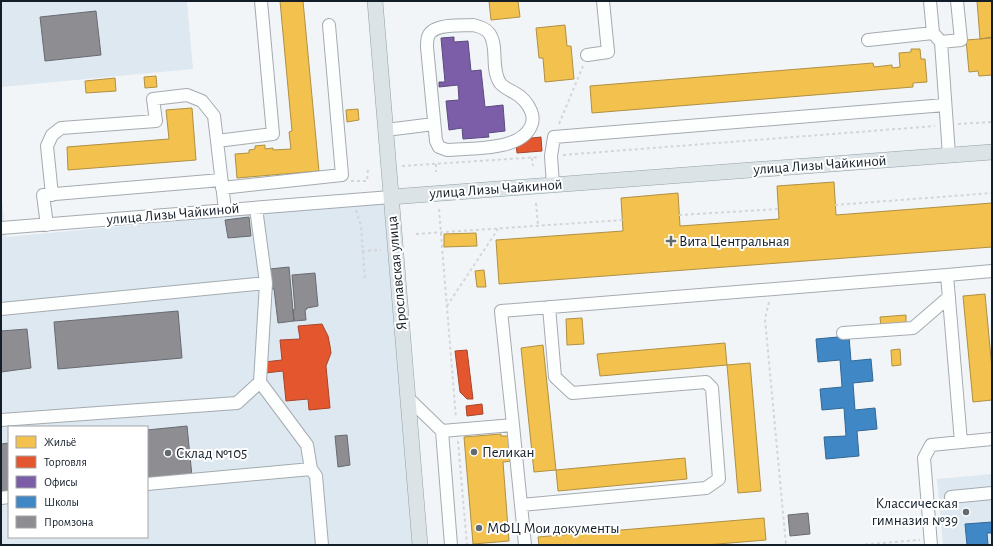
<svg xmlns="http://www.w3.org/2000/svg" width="993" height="546" font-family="'Alegreya Sans',sans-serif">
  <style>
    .built { fill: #dee8f0; fill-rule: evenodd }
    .homes { fill: #f2c14e; stroke: #af9043 }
    .shops { fill: #e4572e; stroke: #a5462c }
    .offices { fill: #7b5ea7; stroke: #5c4b81 }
    .schools { fill: #3f88c5; stroke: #326896 }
    .industry { fill: #8d8d92; stroke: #686c72 }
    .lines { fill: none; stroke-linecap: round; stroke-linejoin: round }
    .minor-casing { stroke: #a4abb0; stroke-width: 14 }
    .major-casing { stroke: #92a1a7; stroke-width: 16 }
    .path { stroke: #d4d5d8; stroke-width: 2; stroke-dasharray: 3 3; stroke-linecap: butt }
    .minor { stroke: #fdfefe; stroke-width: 12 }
    .major { stroke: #dbe3e6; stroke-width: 15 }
    .poi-dot { fill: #616971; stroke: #fff; stroke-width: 1.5 }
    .labels { text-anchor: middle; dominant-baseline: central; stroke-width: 4; stroke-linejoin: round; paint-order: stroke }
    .street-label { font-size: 15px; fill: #131e28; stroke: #fff }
    .poi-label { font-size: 15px; fill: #131e28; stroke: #fff; text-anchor: start }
  </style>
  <rect width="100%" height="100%" fill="#f2f5f8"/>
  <!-- built -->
  <path class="built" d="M1 1H187L193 69 1 87Z
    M1 190 6 237 387 201 413 545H1ZM9 427H147V537H9Z
    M992 474V545H943L937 479Z"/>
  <!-- homes -->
  <path class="homes" d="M280 1H303L319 171 237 178 235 154 249 153V150L255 149V146L265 145V149L273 148V150L291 149 289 132 292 131Z
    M489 1H518L520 17 491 20Z
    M977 1H992V37L980 39Z
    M565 25 567 46H571L574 79 545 82 543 58H539L536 28Z
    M992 38V75L979 76 978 71 969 72 966 40Z
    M911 49H920L921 59H925L927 82 913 83V87L592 113 590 86 873 63 874 67 892 65V68L900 67 899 53 911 52Z
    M156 76 157 87 145 88 144 77Z
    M115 78 116 91 86 93 85 81Z
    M192 108 196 160 68 170 67 147 169 139 166 110Z
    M358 109 359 120 347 122 346 110Z
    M834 182 836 215 992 203V247L499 284 496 240 623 231 621 198 678 193 680 226 779 219 777 186Z
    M476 233 477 246 444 247V234Z
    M484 270 486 287H477L475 271Z
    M985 294 992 369V400L973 402 963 296Z
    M906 315V325L881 327 880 317Z
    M582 318 584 344 567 345 566 319Z
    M725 343 727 365 600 376 597 354Z
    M543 345 556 470 534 472 521 348Z
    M900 349 901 365 892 366 891 350Z
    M750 363 761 491 738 493 727 365Z
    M501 434V436H511L514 461 503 462 509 541 473 544 464 437Z
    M685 458 687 479 558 491 556 470Z
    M764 518 766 540 706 545H539L538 537Z"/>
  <!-- shops -->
  <path class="shops" d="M541 137 542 151 517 153 516 144 523 139Z
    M322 324 328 336 330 346 331 353 326 366 330 408 309 410 308 399 286 401 283 371 265 373 264 362 282 360 280 340 300 339 298 326Z
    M467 350 473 399H467L460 392 455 351Z
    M482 404 483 414 467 416 466 406Z"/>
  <!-- offices -->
  <path class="offices" d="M454 37V42L468 41 471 71 481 70 485 107 503 105 505 131 488 133 489 137 463 139 462 128 449 130 446 101 459 100 458 85 439 87V82H445L441 38Z"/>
  <!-- schools -->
  <path class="schools" d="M849 336 851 361 871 359 873 381 853 383 855 410 875 408 877 429 857 431 859 456 826 459 824 437 846 436 844 408 822 410 820 389 842 387 840 360 818 362 816 339Z
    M992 522V533H987L988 545H967L965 524Z"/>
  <!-- industry -->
  <path class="industry" d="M96 11 101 55 45 61 40 17Z
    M249 217 251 236 228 238 225 220Z
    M289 267 294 321 278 323 274 289H272L270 269Z
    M315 273 318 306 307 308V309L305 310 306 320 294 321 293 310 295 309 292 275Z
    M178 311 182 358 58 369 54 322Z
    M27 329 31 368 1 372V331Z
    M187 426 192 476 147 480V430Z
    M347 435 350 465 338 467 335 436Z
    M9 443V496L1 497V444Z
    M808 513 810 534 790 536 788 515Z"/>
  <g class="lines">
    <!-- minor casing -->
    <g class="minor-casing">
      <path id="minor" d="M930 1 933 33 941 42 949 155
        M473 25C478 26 485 28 489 33 499 46 490 68 500 83 504 88 510 90 515 93 522 97 528 104 531 111 533 116 533 122 531 126 521 151 470 148 447 150L439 147 436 141 427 47C427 44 427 40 428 37 432 23 460 26 473 25Z
        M868 40 933 33
        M941 42 961 40 957 1
        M587 55 608 52 603 1
        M386 130 434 124
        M553 185 551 156 554 137 945 105
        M222 188 342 175 329 25
        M52 195 47 146 52 135 61 128 156 121 153 99 187 95 202 101 214 116 217 141
        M225 210 217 141 273 134 261 1
        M47 225 43 195 221 180
        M1 228 391 197
        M1 309 266 283
        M843 333 913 328 949 297
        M408 398 442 431 451 545
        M1 420 237 403 260 382
        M513 425 521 505
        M442 431 513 425 501 311 947 275
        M961 442 947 275 992 271
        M311 469 316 476 322 545
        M147 484 311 469 307 445 260 382 266 283 256 208
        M951 497 992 493
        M1 498 9 497
        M525 545 521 505 706 488 719 479 712 388 706 382 572 393 555 377 549 307
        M931 545 924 458 931 445 992 439"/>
    </g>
    <!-- major casing -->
    <g class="major-casing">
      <path id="major" d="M375 1 420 545
        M391 197 992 152"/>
    </g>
    <!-- path -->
    <path class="path" d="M559 124 583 66
      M958 124 992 122
      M563 155 935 126
      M532 158 533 166
      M436 164V172
      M402 166 540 157
      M351 181H367L368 169
      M536 203 538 226
      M835 205 992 193
      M439 209 456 418
      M356 210 361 226 365 280
      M679 215 779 209
      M416 234 623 220
      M362 251 381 250
      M769 302 765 319 786 545
      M447 306 498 229
      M458 441 467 545
      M859 545 920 540"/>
    <!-- minor -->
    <use href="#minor" class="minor"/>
    <!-- major -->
    <use href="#major" class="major"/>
  </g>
  <!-- markers -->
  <g class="poi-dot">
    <path d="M669 235h4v4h4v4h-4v4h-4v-4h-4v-4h4z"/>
    <circle cx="474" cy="452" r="4"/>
    <circle cx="168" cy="453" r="4"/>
    <circle cx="966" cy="512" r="4"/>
    <circle cx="479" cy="528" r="4"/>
  </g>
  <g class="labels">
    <!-- street labels -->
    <g class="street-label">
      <text transform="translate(820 165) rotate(-4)">улица Лизы Чайкиной</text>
      <text transform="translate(496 189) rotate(-4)">улица Лизы Чайкиной</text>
      <text transform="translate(173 214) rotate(-5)">улица Лизы Чайкиной</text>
      <text transform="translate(397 273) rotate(-95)">Ярославская улица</text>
    </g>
    <!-- poi labels -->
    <g class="poi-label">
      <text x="679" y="241">Вита Центральная</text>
      <text x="482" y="452">Пеликан</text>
      <text x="176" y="453">Склад №105</text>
      <text x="958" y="503" text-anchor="end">Классическая<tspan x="958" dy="17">гимназия №39</tspan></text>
      <text x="487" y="528">МФЦ Мои документы</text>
    </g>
  </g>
  <!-- border -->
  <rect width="993" height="546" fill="none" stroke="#131e28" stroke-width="4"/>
  <!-- legend -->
  <rect x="8" y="426" width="140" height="112" fill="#ffffff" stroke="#a1a5a9"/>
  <rect x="16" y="436" width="20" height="12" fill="#f2c14e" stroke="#a1a5a9"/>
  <text x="44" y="446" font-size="12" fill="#131e28">Жильё</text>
  <rect x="16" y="456" width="20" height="12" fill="#e4572e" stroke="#a1a5a9"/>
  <text x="44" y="466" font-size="12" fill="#131e28">Торговля</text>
  <rect x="16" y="476" width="20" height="12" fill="#7b5ea7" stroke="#a1a5a9"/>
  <text x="44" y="486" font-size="12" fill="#131e28">Офисы</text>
  <rect x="16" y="496" width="20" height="12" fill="#3f88c5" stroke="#a1a5a9"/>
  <text x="44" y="506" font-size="12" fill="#131e28">Школы</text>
  <rect x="16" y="516" width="20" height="12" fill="#8d8d92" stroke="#a1a5a9"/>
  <text x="44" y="526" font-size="12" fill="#131e28">Промзона</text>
</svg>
